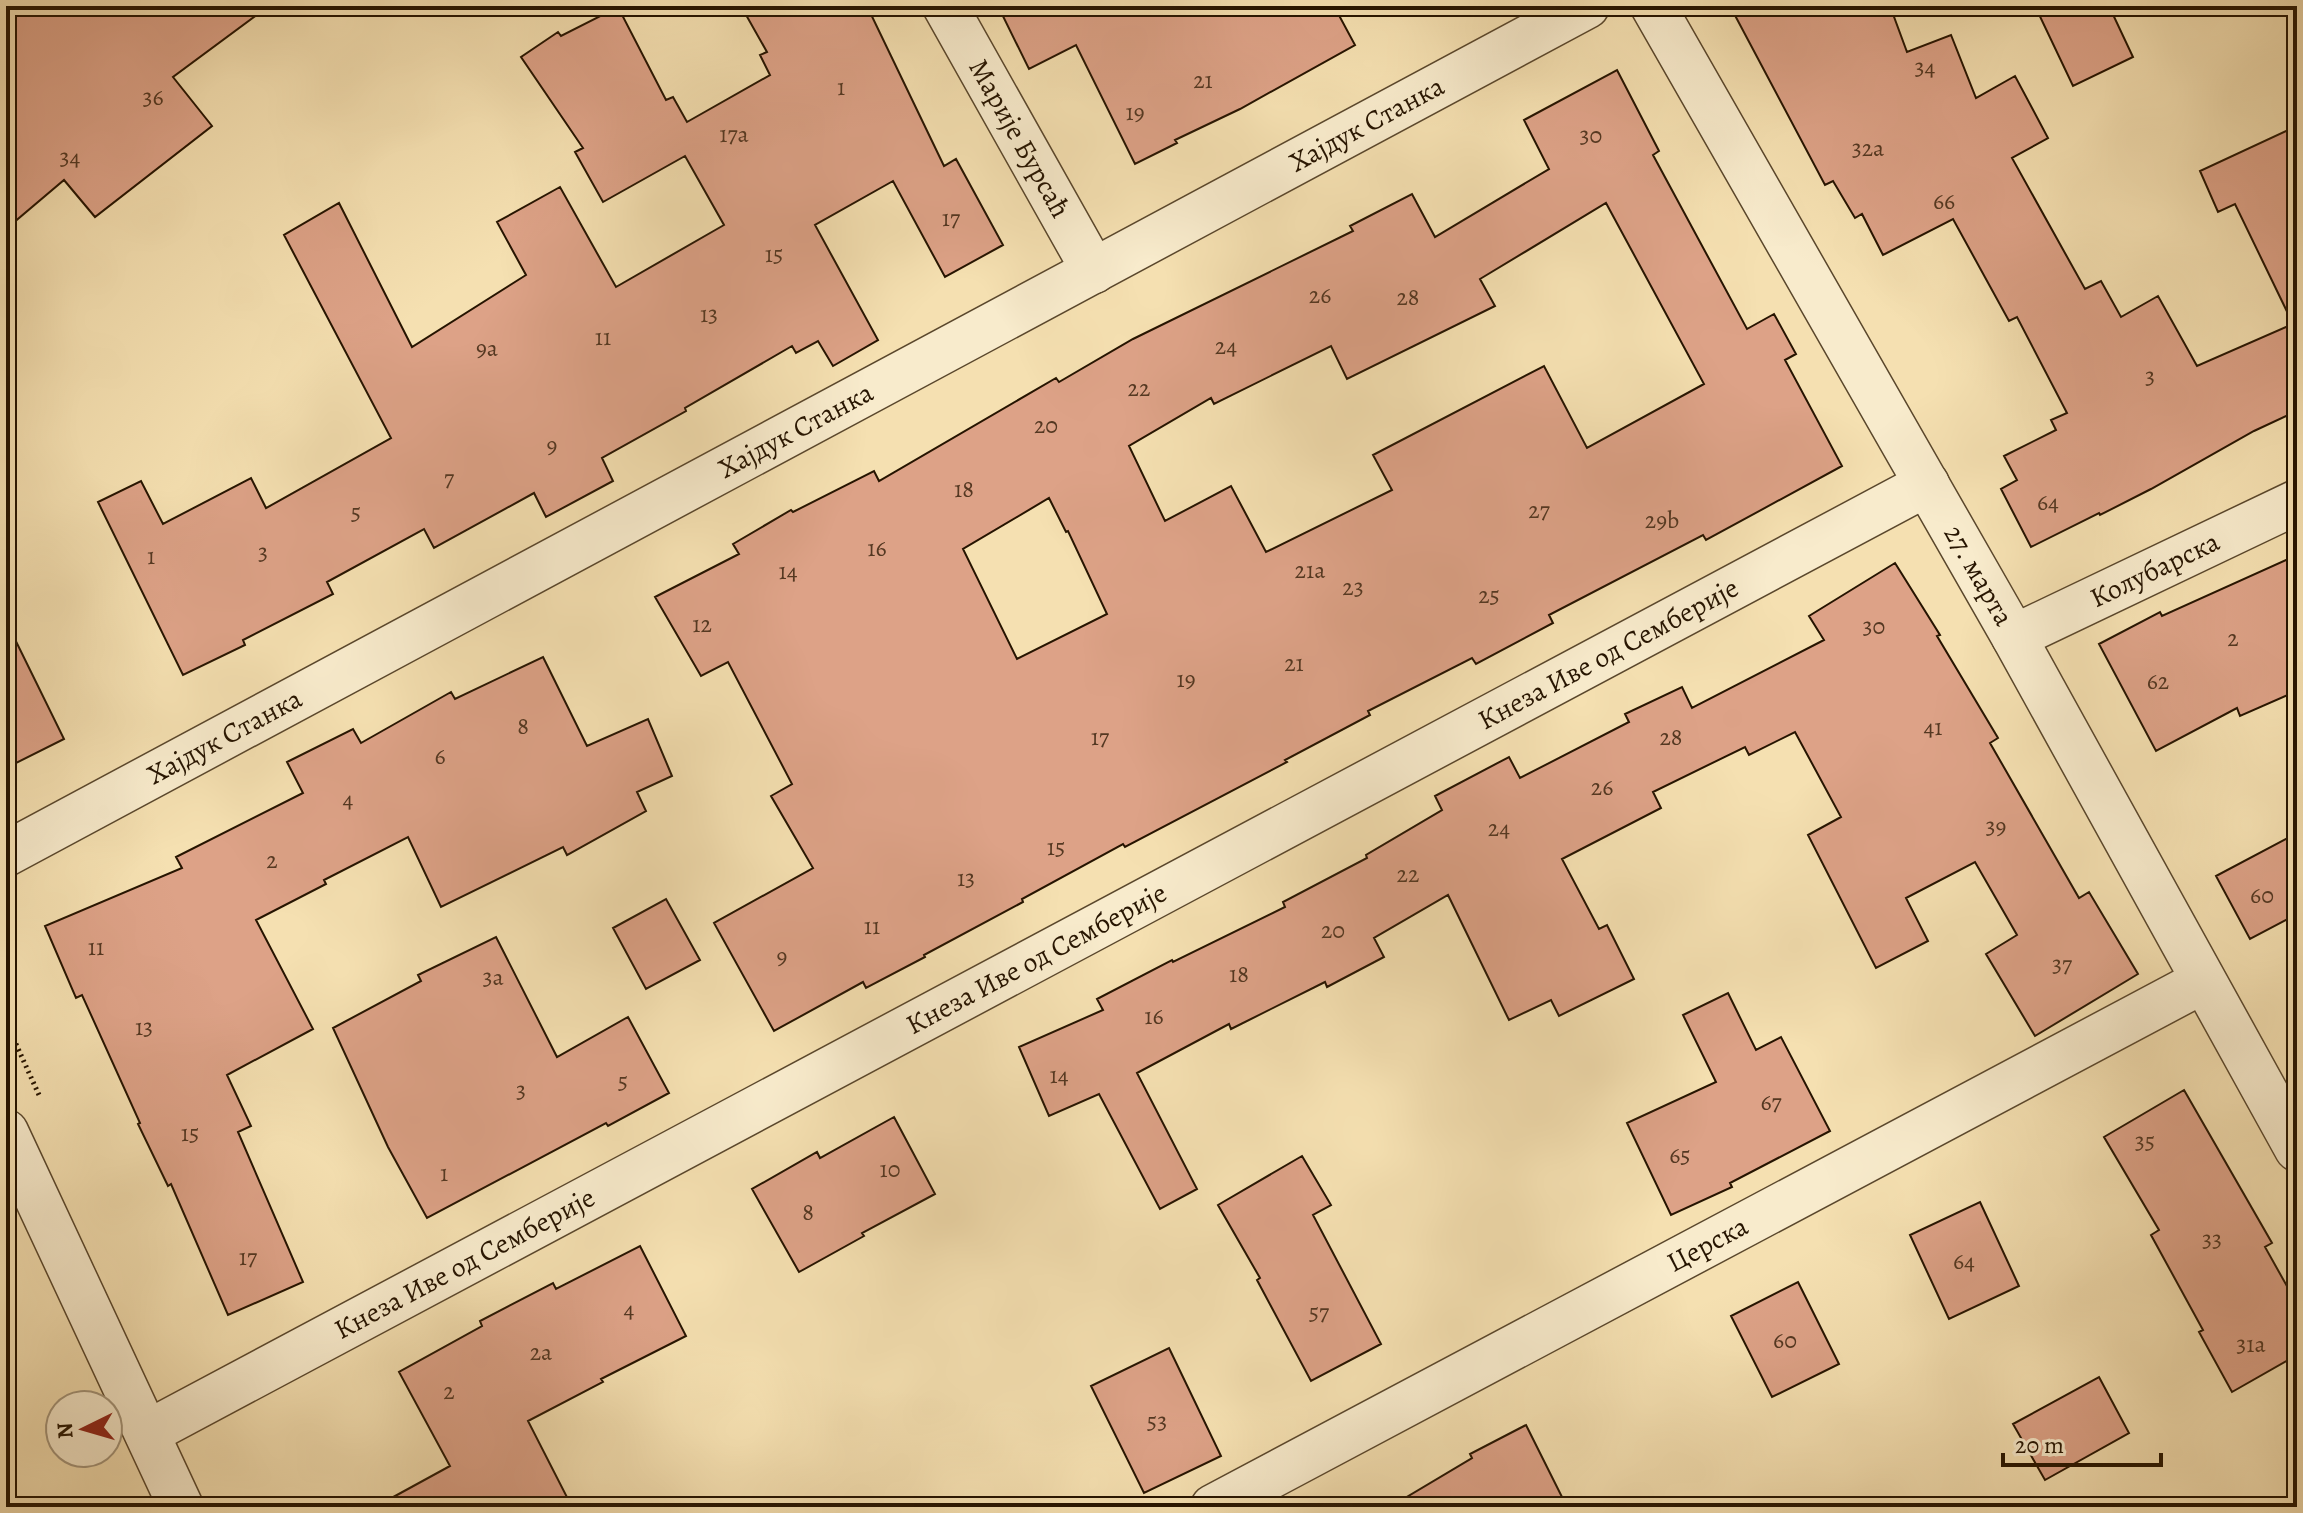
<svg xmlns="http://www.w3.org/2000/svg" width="2303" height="1513" font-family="Alegreya,serif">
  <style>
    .building { fill: #dda287; stroke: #261400; stroke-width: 2; fill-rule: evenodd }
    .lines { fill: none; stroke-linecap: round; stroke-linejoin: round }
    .minor-casing { stroke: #5a472c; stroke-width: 47 }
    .path { stroke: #261400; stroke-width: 5; stroke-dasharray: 2 4; stroke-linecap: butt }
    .minor { stroke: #f8ebcc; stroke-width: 44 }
    .labels { text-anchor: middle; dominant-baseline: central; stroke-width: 6; stroke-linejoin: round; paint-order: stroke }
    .number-label { font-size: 24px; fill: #543822 }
    .street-label { font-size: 28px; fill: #261400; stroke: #f8ebcc }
  </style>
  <rect width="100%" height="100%" fill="#f5e0b1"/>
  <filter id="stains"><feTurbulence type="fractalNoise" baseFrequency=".0025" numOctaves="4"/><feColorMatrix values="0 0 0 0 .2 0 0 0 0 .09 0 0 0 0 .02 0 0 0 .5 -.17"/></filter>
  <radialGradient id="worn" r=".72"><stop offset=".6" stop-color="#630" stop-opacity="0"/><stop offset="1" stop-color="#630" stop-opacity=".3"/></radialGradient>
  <!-- building -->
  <path class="building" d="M6 6H269L173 77 212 126 95 217 64 180 6 229Z
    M741 6H867L944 166 956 159 1003 245 945 277 893 181 815 225 878 340 833 366 818 341 796 353 792 346 685 408 686 411 602 458 613 481 546 517 534 493 434 548 424 529 327 582 333 594 243 640 245 645 183 675 98 502 141 481 163 524 251 478 266 508 391 438 284 235 339 203 412 347 526 275 497 222 560 187 616 287 724 225 685 156 603 202 575 152 583 148 521 57 558 32 561 36 618 7 666 100 673 97 687 122 770 75 760 55 767 52Z
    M998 6H1334L1355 45 1240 109 1175 140 1177 143 1135 164 1076 45 1029 69Z
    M1730 6H1890L1907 52 1951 35 1976 98 2015 76 2048 138 2012 158 2085 289 2101 281 2121 317 2158 296 2197 366 2293 324 2235 204 2218 212 2200 171 2297 126V411L2254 431 2151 489 2100 515 2099 513 2031 547 2001 489 2017 480 2004 456 2056 430 2051 420 2067 413 2017 317 2009 321 1953 219 1883 255 1862 214 1855 218 1833 181 1825 185Z
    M2035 6H2109L2133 57 2073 86Z
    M1617 70 1659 151 1653 155 1747 329 1774 314 1796 354 1785 360 1842 466 1706 540 1703 535 1549 615 1553 623 1476 664 1472 658 1368 711 1370 715 1285 760 1287 762 1125 847 1123 844 1022 899 1023 902 924 955 925 957 866 988 863 982 774 1031 714 923 813 868 771 796 792 784 728 662 701 676 655 597 739 554 733 544 791 510 793 512 874 471 879 481 1056 378 1059 382 1133 339 1353 231 1350 226 1412 194 1435 237 1549 169 1524 120ZM1606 203 1704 384 1587 448 1544 366 1373 455 1392 490 1266 552 1231 486 1165 521 1129 446 1211 398 1214 404 1331 346 1347 379 1495 306 1480 279ZM1049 498 1066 532 1068 531 1107 614 1017 659 963 549Z
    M2297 555V691L2240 716 2237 708 2156 751 2099 644 2160 612 2162 616Z
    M1895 563 1940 635 1937 636 1998 738 1990 743 2079 898 2089 892 2138 974 2035 1036 1986 954 2017 935 1975 862 1906 898 1928 941 1876 968 1808 835 1841 817 1795 732 1749 755 1745 747 1653 792 1661 808 1562 859 1599 929 1607 925 1634 979 1559 1016 1551 1000 1509 1020 1448 895 1374 938 1384 957 1327 987 1325 982 1231 1029 1229 1024 1137 1073 1197 1189 1160 1209 1099 1094 1049 1116 1019 1047 1103 1010 1097 999 1172 960 1173 962 1285 907 1283 902 1367 858 1366 855 1442 810 1435 796 1509 757 1520 778 1629 722 1625 714 1682 687 1692 708 1824 640 1809 616Z
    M6 621 64 739 6 768Z
    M543 657 587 746 648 719 672 776 637 792 646 811 567 855 563 847 441 907 408 837 324 880 326 884 256 920 313 1029 227 1075 251 1126 238 1132 303 1282 228 1315 171 1184 168 1186 138 1124 140 1123 82 995 76 998 45 926 182 868 176 857 303 793 287 762 353 729 361 743 451 692 455 699Z
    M2297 833V914L2250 939 2216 876Z
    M666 899 700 960 646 989 613 928Z
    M496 937 557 1057 628 1017 669 1093 608 1126 606 1123 427 1218 388 1147 333 1028 421 981 418 975Z
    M1728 993 1756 1050 1781 1037 1830 1131 1730 1183 1732 1187 1671 1215 1627 1123 1716 1082 1683 1015Z
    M2184 1090 2272 1243 2265 1247 2297 1304V1355L2232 1392 2199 1332 2203 1330 2151 1235 2159 1230 2104 1137Z
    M894 1117 935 1194 862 1233 864 1236 799 1272 752 1189 817 1152 820 1158Z
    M1302 1156 1331 1205 1313 1215 1381 1344 1311 1381 1257 1280 1260 1278 1218 1205Z
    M1980 1202 2019 1286 1949 1319 1910 1235Z
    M640 1246 686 1336 601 1379 603 1382 528 1421 572 1507H375L450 1466 399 1372 482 1326 480 1321 553 1283 556 1289Z
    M1798 1282 1839 1364 1772 1397 1731 1316Z
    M1169 1348 1221 1456 1144 1493 1091 1386Z
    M2099 1377 2129 1433 2045 1480 2013 1424Z
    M1526 1425 1567 1507H1390L1472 1458 1470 1454Z"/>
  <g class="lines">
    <!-- minor casing -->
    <g class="minor-casing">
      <g id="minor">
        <path id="s1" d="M945 6 1094 271"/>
        <path id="s2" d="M1653 6 2014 637 2297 1149"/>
        <path id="s3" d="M2014 637 2297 502"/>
        <path id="s4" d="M6 854 1587 6"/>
        <path d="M6 1132 181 1507"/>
        <path id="s5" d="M147 1433 1927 484"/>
        <path id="s6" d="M1213 1507 2203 981"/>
      </g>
    </g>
    <!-- path -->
    <path class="path" d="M6 1022 39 1095"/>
    <!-- minor -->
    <use href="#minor" class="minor"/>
  </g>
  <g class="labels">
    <!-- number labels -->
    <g class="number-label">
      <text x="1925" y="67">34</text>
      <text x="1203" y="80">21</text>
      <text x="841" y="87">1</text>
      <text x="153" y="97">36</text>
      <text x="1135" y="112">19</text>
      <text x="734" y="134">17a</text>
      <text x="1591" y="135">30</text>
      <text x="1868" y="148">32a</text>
      <text x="70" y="157">34</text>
      <text x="1944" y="201">66</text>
      <text x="951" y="218">17</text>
      <text x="774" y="254">15</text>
      <text x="1320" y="295">26</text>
      <text x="1408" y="297">28</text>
      <text x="709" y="314">13</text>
      <text x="603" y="337">11</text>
      <text x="1226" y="346">24</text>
      <text x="487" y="348">9a</text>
      <text x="2150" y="376">3</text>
      <text x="1139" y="388">22</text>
      <text x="1046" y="425">20</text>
      <text x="552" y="445">9</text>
      <text x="449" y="478">7</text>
      <text x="964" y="489">18</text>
      <text x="2048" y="502">64</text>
      <text x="1539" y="510">27</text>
      <text x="356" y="512">5</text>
      <text x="1662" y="520">29b</text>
      <text x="877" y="548">16</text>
      <text x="263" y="552">3</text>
      <text x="151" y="556">1</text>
      <text x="1310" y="570">21a</text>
      <text x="788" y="571">14</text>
      <text x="1353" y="587">23</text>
      <text x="1489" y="595">25</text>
      <text x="702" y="624">12</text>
      <text x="1874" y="626">30</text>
      <text x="2233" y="638">2</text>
      <text x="1294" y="663">21</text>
      <text x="1186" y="679">19</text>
      <text x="2158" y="681">62</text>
      <text x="523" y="726">8</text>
      <text x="1933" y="727">41</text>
      <text x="1100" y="737">17</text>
      <text x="1671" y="737">28</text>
      <text x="440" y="756">6</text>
      <text x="1602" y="787">26</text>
      <text x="348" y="799">4</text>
      <text x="1996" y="826">39</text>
      <text x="1499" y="828">24</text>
      <text x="1056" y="847">15</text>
      <text x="272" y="860">2</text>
      <text x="1408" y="874">22</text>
      <text x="966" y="878">13</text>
      <text x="2262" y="895">60</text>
      <text x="872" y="926">11</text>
      <text x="1333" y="930">20</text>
      <text x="96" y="947">11</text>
      <text x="782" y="956">9</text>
      <text x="2062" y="964">37</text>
      <text x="1239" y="974">18</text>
      <text x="493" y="977">3a</text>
      <text x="1154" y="1016">16</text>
      <text x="144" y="1027">13</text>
      <text x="1059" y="1075">14</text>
      <text x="623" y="1081">5</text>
      <text x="521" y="1090">3</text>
      <text x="1771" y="1102">67</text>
      <text x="190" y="1133">15</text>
      <text x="2145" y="1141">35</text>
      <text x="1680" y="1155">65</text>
      <text x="890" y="1169">10</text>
      <text x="444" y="1173">1</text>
      <text x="808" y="1212">8</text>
      <text x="2212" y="1239">33</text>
      <text x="248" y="1257">17</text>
      <text x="1964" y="1261">64</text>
      <text x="629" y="1309">4</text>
      <text x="1319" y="1312">57</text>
      <text x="1785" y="1340">60</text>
      <text x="2251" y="1344">31a</text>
      <text x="541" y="1352">2a</text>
      <text x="449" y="1391">2</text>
      <text x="1157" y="1421">53</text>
    </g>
    <!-- street labels -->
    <g class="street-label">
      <text stroke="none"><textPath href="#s4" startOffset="1544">Хајдук Станка</textPath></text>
      <text stroke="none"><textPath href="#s1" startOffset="152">Марије Бурсаћ</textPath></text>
      <text stroke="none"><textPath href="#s4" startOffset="896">Хајдук Станка</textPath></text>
      <text stroke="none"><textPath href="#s3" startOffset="156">Колубарска</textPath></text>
      <text stroke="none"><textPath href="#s2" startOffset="656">27. марта</textPath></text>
      <text stroke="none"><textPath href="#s5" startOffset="1656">Кнеза Иве од Семберије</textPath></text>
      <text stroke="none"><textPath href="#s4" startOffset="248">Хајдук Станка</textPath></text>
      <text stroke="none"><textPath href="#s5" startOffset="1008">Кнеза Иве од Семберије</textPath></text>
      <text stroke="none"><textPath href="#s6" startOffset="560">Церска</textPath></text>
      <text stroke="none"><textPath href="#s5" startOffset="360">Кнеза Иве од Семберије</textPath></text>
    </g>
  </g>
  <!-- margin -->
  <rect width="2303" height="1513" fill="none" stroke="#f5e0b1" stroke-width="32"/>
  <rect x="8" y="8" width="2287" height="1497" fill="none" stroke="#261400" stroke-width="4"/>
  <rect x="16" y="16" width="2271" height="1481" fill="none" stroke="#261400" stroke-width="2"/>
  <!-- north arrow -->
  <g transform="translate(84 1429) rotate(265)"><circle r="38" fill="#f8ebcc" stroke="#a4957a" stroke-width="2"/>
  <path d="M0-6L14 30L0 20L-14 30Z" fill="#8f2418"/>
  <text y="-12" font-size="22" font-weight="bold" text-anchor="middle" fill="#261400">N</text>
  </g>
  <!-- scale -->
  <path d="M2003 1453v12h158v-12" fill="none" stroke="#261400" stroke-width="4"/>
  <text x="2015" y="1453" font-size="24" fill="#261400" stroke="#f8ebcc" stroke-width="6" paint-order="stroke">20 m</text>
  <rect width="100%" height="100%" filter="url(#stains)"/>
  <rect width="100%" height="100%" fill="url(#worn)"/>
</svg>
